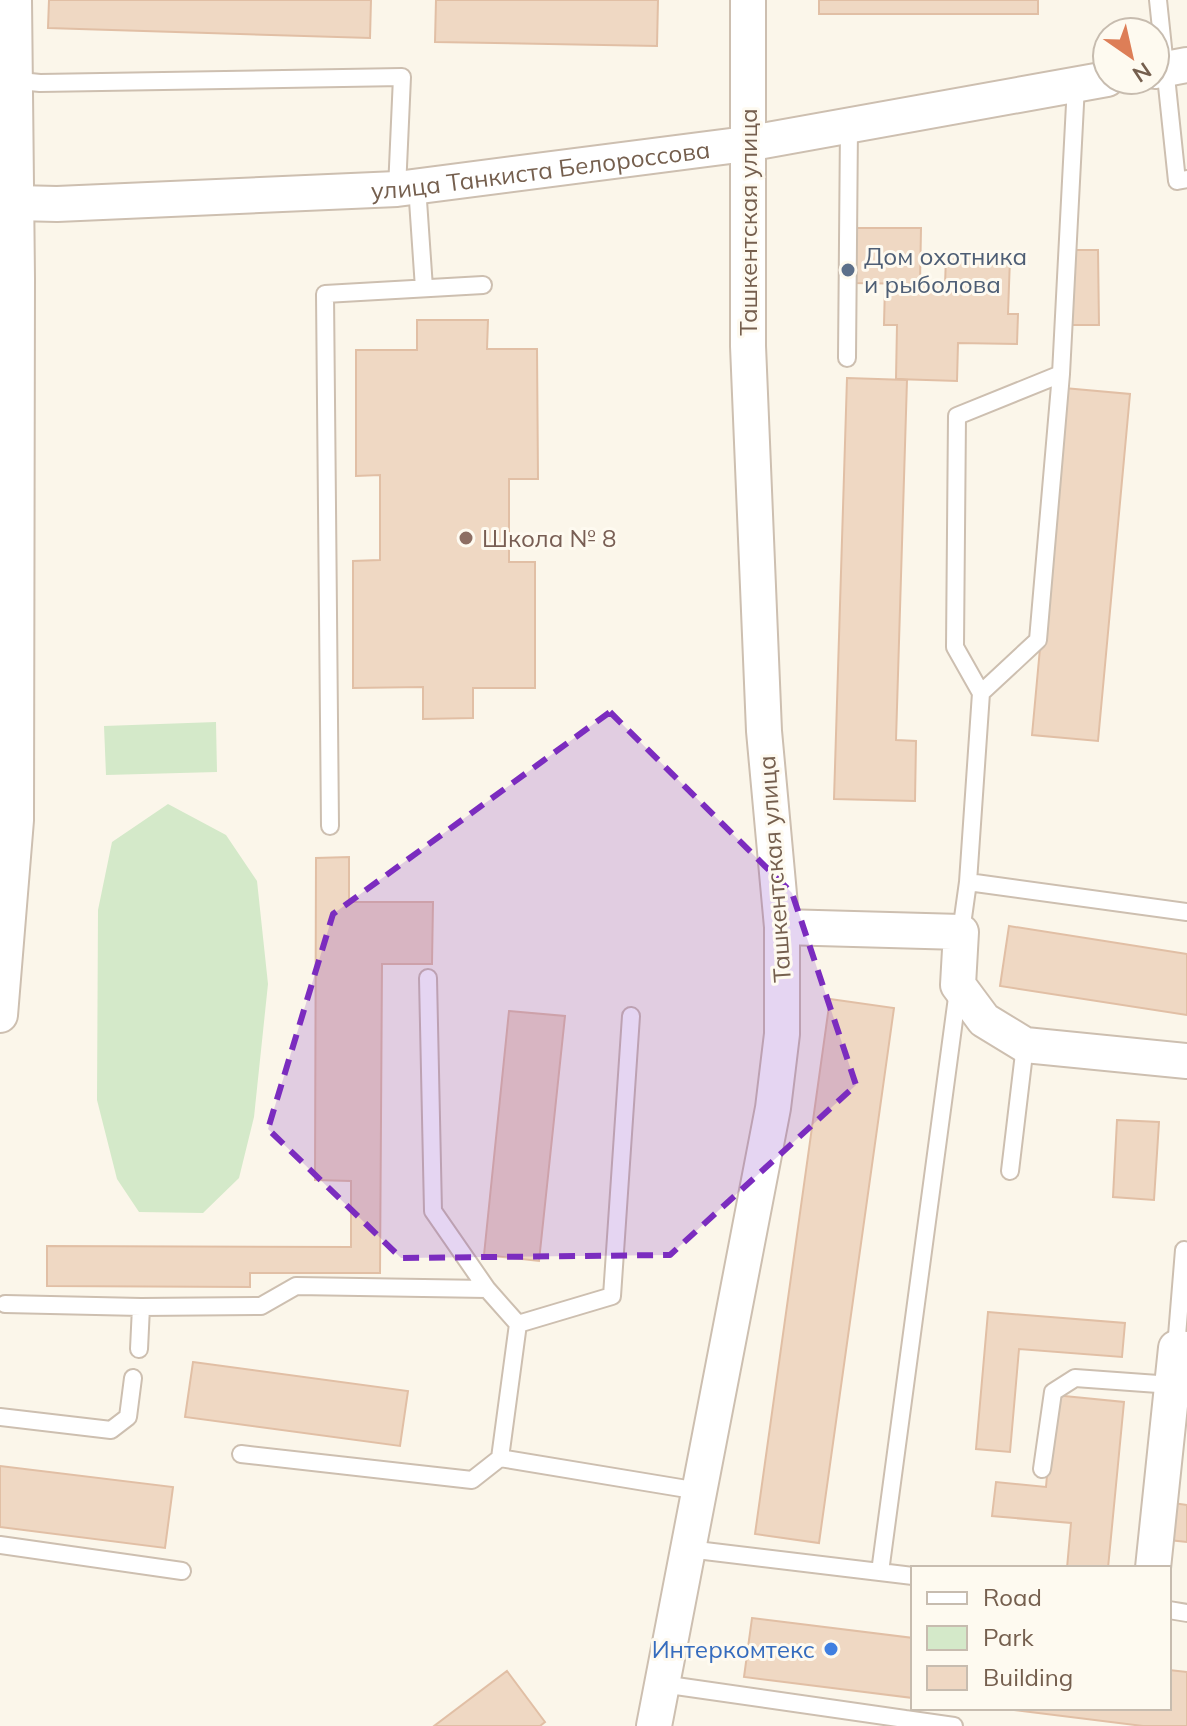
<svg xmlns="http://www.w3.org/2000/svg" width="1187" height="1726" font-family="Mulish,sans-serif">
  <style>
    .green { fill: #d4e9c9 }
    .building { fill: #efd8c3; stroke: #e1bfa5; stroke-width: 2 }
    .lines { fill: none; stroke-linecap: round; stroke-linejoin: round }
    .service-casing { stroke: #cdbfb0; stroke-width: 20 }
    .minor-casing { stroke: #cdbfb0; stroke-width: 38 }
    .service { stroke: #fff; stroke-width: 16 }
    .minor { stroke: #fff; stroke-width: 34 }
    .marked { fill: #7b2cbf; fill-opacity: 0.2; stroke: #7b2cbf; stroke-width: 6; stroke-dasharray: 16 10; stroke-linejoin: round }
    .service-dot { fill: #5c6f8a; stroke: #fefaf0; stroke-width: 3 }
    .education-dot { fill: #8d6e63; stroke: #fefaf0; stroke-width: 3 }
    .shop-dot { fill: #3f7fe0; stroke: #fefaf0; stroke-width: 3 }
    .labels { text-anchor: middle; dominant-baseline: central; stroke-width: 6; stroke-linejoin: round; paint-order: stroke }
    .street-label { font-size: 24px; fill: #755f4e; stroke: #fefaf0 }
    .service-label { font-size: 24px; fill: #4e5e75; stroke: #fefaf0; text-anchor: start }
    .education-label { font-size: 24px; fill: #785e54; stroke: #fefaf0; text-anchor: start }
    .shop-label { font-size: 24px; fill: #366cbe; stroke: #fefaf0; text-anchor: end }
  </style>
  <rect width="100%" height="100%" fill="#fbf6ea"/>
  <!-- green -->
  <path class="green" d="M216 722 217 772 106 775 104 726Z
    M168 804 226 835 257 881 268 984 254 1117 239 1178 203 1213 139 1212 117 1179 97 1100 98 910 112 842Z"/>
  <!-- building -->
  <path class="building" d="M49 0H371L370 38 48 28Z
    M436 0H658L657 46 435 42Z
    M819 0H1038V14H819Z
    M851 228H921L920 284 851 283Z
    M1066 250H1098L1099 325H1066Z
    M946 256 1010 258 1008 314H1018L1017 344 958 343 957 381 896 379 897 325H884L885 284 945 285Z
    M417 320H488L487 349H537L538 479H509V562H535V688H473V718L423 719V687L353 688V561L380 560V475L356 476V350H417Z
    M847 378 907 380 896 740 916 741 915 801 834 799Z
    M1064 388 1130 394 1098 741 1032 735Z
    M349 857V902H433L432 964H382L380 1273H250V1287L47 1286V1246L351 1247V1181L315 1180 316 858Z
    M1009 926 1187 954V1015L1000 986Z
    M830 999 894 1008 819 1543 755 1534Z
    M509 1011 565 1016 539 1261 484 1255Z
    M1117 1120 1159 1122 1154 1200 1113 1197Z
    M988 1312 1125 1323 1122 1357 1019 1349 1010 1452 976 1449Z
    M193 1362 408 1391 400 1446 185 1417Z
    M1054 1395 1124 1402 1108 1568H1067L1071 1523 992 1516 996 1482 1046 1487Z
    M0 1466 173 1487 165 1548 0 1527Z
    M1173 1503 1187 1505V1542L1169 1540Z
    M752 1618 913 1638V1698L744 1677Z
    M1169 1670 1187 1672V1726H1143L998 1708H1169Z
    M507 1671 545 1722 540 1726H434Z"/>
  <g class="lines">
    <!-- service casing -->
    <g class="service-casing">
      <path id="service" d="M1158 0 1177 181 1187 179
        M10 80 40 83 402 77 397 189
        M417 186 424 288
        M847 358 849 126
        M981 693 955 647 957 416 1061 374 1076 85
        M330 826 325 294 483 285
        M968 882 981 693 1038 640 1061 374
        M961 932 968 882 1187 912
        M428 978 433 1211 487 1289
        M1010 1171 1025 1045
        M5 1304 141 1307 261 1306 296 1286 487 1289 518 1324
        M1176 1348 1184 1250
        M139 1349 141 1307
        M0 1417 111 1430 128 1417 133 1378
        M241 1454 472 1480 500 1458 699 1491
        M500 1458 518 1324 612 1296 631 1016
        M1042 1469 1053 1392 1075 1378 1172 1385
        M0 1545 182 1571
        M688 1549 913 1576
        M880 1572 958 990
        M1169 1610 1187 1613
        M662 1684 905 1719 904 1726
        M905 1719 954 1726"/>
    </g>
    <!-- minor casing -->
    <g class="minor-casing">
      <g id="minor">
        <path d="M1155 71 1187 65"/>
        <path id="s1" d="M16 203 57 204 397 189 746 144 1107 79"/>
        <path d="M782 927 961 932 958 985 984 1020 1025 1045 1187 1061"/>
        <path d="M0 1015 16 820 17 278 14 0"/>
        <path d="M1153 1568 1176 1348 1187 1349"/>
        <path d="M654 1726 773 1108 782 1034V927L764 731 748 346V0"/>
      </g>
    </g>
    <!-- service -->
    <use href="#service" class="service"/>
    <!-- minor -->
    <use href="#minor" class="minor"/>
  </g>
  <!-- marked area -->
  <path class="marked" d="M610 712 792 893 856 1085 670 1255 401 1258 268 1129 333 914Z"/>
  <!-- markers -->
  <circle class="service-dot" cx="848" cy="270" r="8"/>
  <circle class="education-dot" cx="466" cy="538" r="8"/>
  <circle class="shop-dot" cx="831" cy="1649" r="8"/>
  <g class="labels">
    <!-- street labels -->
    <g class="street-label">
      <text stroke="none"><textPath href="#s1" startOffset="526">улица Танкиста Белороссова</textPath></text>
      <text transform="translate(748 222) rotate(-90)">Ташкентская улица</text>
      <text transform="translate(774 869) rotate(-94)">Ташкентская улица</text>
    </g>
    <!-- service labels -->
    <g class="service-label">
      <text x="864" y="256">Дом охотника<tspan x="864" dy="28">и рыболова</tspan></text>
    </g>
    <!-- education labels -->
    <g class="education-label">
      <text x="482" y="538">Школа № 8</text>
    </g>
    <!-- shop labels -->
    <g class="shop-label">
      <text x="815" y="1649">Интеркомтекс</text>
    </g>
  </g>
  <!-- legend -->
  <rect x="911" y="1566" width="260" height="144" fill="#fefaf0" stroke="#c7bcaf" stroke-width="2"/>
  <rect x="927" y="1592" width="40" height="12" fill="#ffffff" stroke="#c7bcaf" stroke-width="2"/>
  <text x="983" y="1606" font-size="24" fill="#755f4e">Road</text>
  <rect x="927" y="1626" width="40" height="24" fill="#d4e9c9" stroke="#c7bcaf" stroke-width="2"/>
  <text x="983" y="1646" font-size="24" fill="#755f4e">Park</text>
  <rect x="927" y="1666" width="40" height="24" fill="#efd8c3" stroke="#c7bcaf" stroke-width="2"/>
  <text x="983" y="1686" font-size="24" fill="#755f4e">Building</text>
  <!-- north arrow -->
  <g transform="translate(1131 56) rotate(146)"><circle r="38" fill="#fefaf0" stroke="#c7bcaf" stroke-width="2"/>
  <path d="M0-6L14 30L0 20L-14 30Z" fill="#dd7e57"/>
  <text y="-12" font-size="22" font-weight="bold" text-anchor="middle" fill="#755f4e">N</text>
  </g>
</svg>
